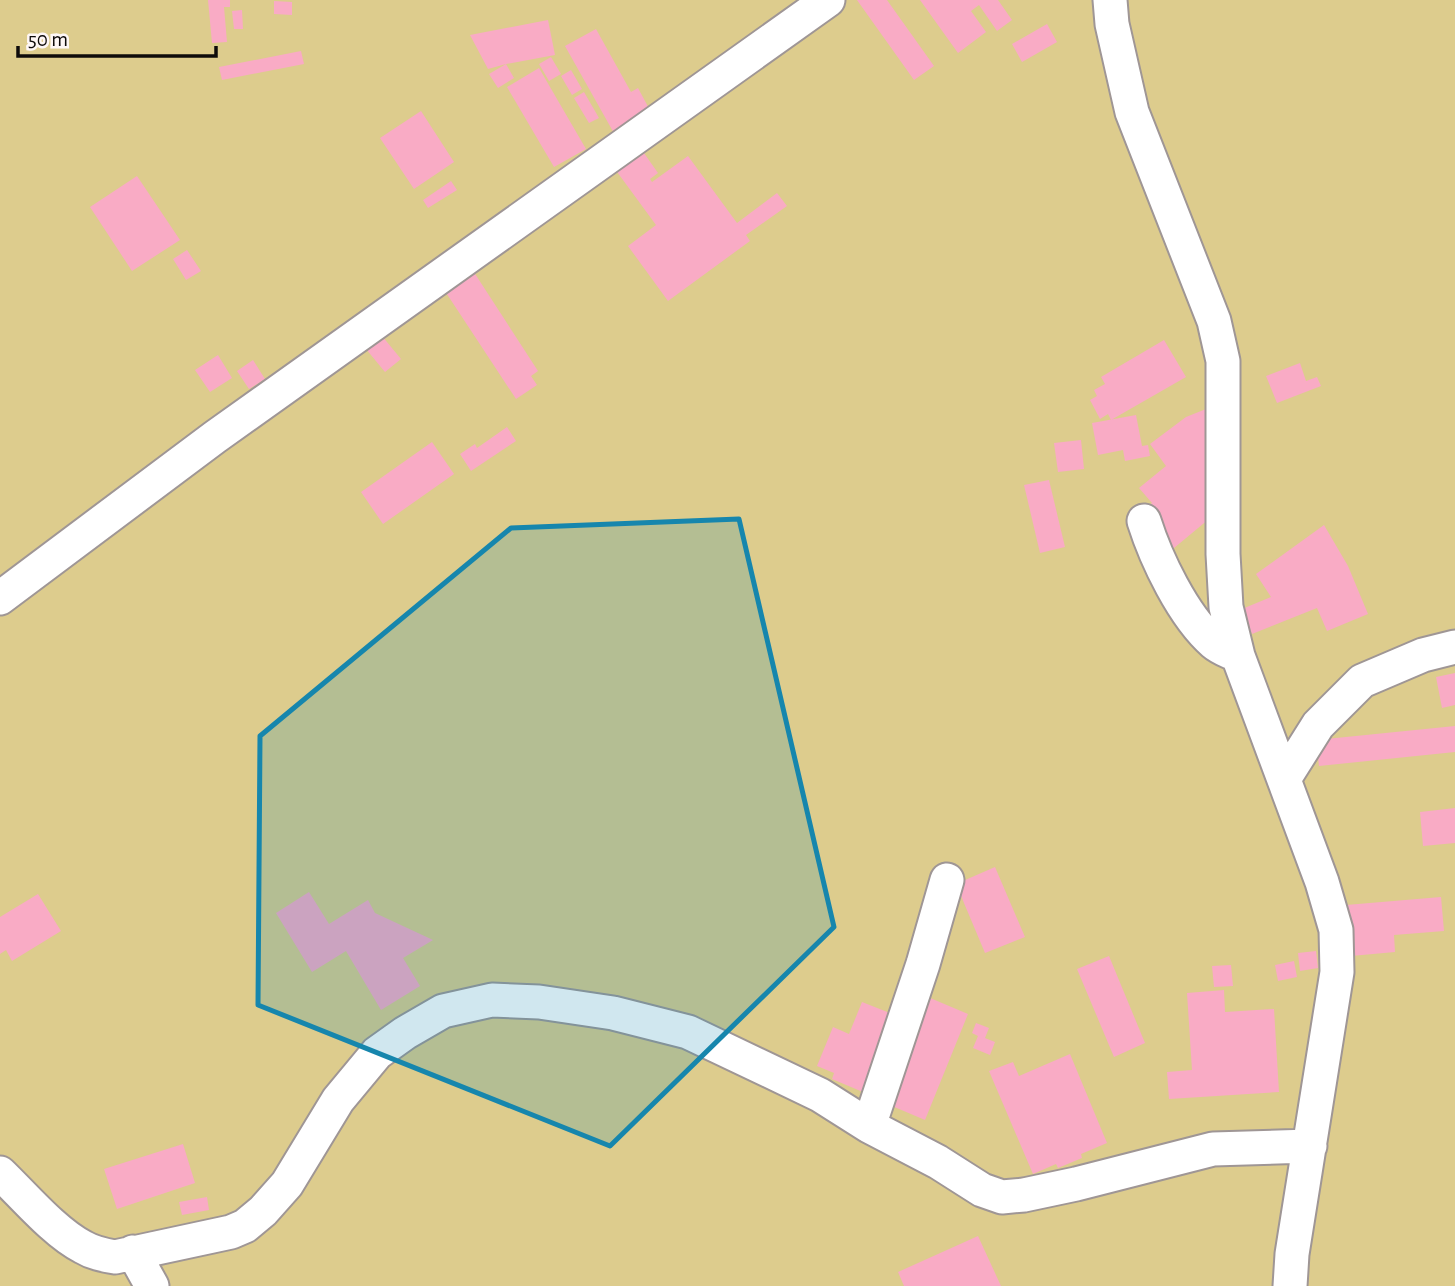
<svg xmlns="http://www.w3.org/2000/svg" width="1455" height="1286" font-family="'Alegreya Sans',sans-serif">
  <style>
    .green { fill: #ddcc8d }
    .building { fill: #f9abc5 }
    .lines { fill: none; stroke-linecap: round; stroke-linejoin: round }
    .minor-casing { stroke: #9f9695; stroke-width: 37 }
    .minor { stroke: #fff; stroke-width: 33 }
    .marked { fill: #1686ad; fill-opacity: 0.2; stroke: #1686ad; stroke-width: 5; stroke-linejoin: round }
  </style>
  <rect width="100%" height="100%" fill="#f2e9e8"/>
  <!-- green -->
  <path class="green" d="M0 0H1455V1286H0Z"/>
  <!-- building -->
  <path class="building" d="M208 0H230V7H224L227 42 212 43Z
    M857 0H887L934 66 914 80Z
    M920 0H998L1012 20 997 31 979 5 971 11 986 32 958 53Z
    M274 1 292 2V15L274 14Z
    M242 10 243 29H234L232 11Z
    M548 20 555 55 506 64 514 78 498 88 489 74 506 64 488 69 470 35Z
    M1047 24 1057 42 1022 62 1012 44Z
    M596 29 631 92 638 88 652 114 615 135 565 46Z
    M301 51 304 64 222 80 219 67Z
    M551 57 561 74 549 81 539 64Z
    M539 68 586 149 554 167 507 87Z
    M571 70 582 89 572 95 561 76Z
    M584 92 599 118 589 123 574 98Z
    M421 111 454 162 414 189 380 138Z
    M639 146 658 173 650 179 652 182 688 156 737 223 777 193 787 206 746 235 750 241 668 301 628 246 656 225 612 165Z
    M137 176 180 240 132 271 90 207Z
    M451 181 457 190 428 208 423 200Z
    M187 250 201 271 186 280 173 259Z
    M468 263 538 371 531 376 537 385 516 399 439 282Z
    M382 336 401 359 385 372 366 349Z
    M1164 340 1186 377 1111 420 1108 414 1100 419 1090 400 1097 396 1094 390 1105 384 1101 377Z
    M218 355 232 378 210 392 195 370Z
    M253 360 265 379 249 389 237 371Z
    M1300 363 1306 381 1317 377 1321 386 1277 403 1266 376Z
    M1216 405 1221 509 1168 553 1144 510 1152 503 1139 488 1166 466 1150 444 1186 417Z
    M1136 415 1142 446 1148 445 1150 456 1125 461 1123 450 1098 455 1092 423Z
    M507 427 516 441 471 471 460 454 475 444 477 448Z
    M1081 440 1084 469 1058 472 1054 443Z
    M432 442 454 474 383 524 361 492Z
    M1049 480 1065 547 1040 553 1024 485Z
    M1324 525 1348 566 1368 614 1327 631 1317 608 1252 634 1242 609 1271 597 1256 574Z
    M1455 673V705L1442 708 1436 677Z
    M1455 726V752L1319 766 1316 740Z
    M1455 808V843L1423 846 1420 812Z
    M995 867 1025 937 985 953 956 884Z
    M309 892 329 924 368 900 375 913 433 940 403 958 420 986 381 1010 346 951 312 972 276 913Z
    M38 894 61 931 12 961 6 950 0 954V917Z
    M1441 897 1444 931 1394 935 1395 952 1351 956 1346 905Z
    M1316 951 1318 968 1300 971 1298 953Z
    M1109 956 1145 1043 1114 1057 1077 969Z
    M1294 961 1297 977 1278 981 1275 965Z
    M1231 965 1233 986 1214 987 1212 966Z
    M1224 990 1225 1012 1274 1009 1279 1092 1169 1099 1167 1072 1192 1070 1187 993Z
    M923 995 968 1014 925 1120 892 1106 901 1083 889 1079Z
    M862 1002 900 1017 870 1095 832 1079 834 1073 817 1066 833 1027 849 1034Z
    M976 1023 989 1028 985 1038 995 1042 990 1055 973 1048 978 1036 972 1033Z
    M1070 1054 1107 1143 1081 1154 1082 1158 1058 1168 1056 1164 1033 1174 989 1071 1013 1062 1019 1076Z
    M183 1144 195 1183 117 1209 104 1169Z
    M207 1197 209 1210 182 1215 179 1202Z
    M978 1236 1001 1286H904L898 1272Z"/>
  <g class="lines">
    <!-- minor casing -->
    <g class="minor-casing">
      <path id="minor" d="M1110 0 1112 24 1132 112 1214 321 1223 361V554L1226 607 1238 656 1322 882 1336 930 1337 972 1292 1254 1290 1286
        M1144 521C1156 559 1183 616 1214 643 1221 649 1231 652 1238 656
        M0 598 215 437 828 0
        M1284 779 1318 725 1362 681 1423 655 1455 647
        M869 1126 923 964 947 880
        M0 1173C23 1195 55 1233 83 1247 93 1253 103 1255 115 1257L231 1232 245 1226 263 1211 287 1184 338 1100 377 1053 405 1033 443 1011 492 1000 539 1002 613 1013 688 1032 820 1095 869 1126 938 1162 982 1190 1002 1197 1024 1195 1076 1184 1213 1149 1310 1146
        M133 1252 152 1286"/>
    </g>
    <!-- minor -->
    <use href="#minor" class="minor"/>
  </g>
  <!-- marked area -->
  <path class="marked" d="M739 519 834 927 610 1146 258 1005 260 736 511 528Z"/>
  <!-- scale -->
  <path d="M18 46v10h198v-10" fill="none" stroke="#0e0b0a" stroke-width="3.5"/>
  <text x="28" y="46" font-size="21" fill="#0e0b0a" stroke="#fef7f6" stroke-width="5" paint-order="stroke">50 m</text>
</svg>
